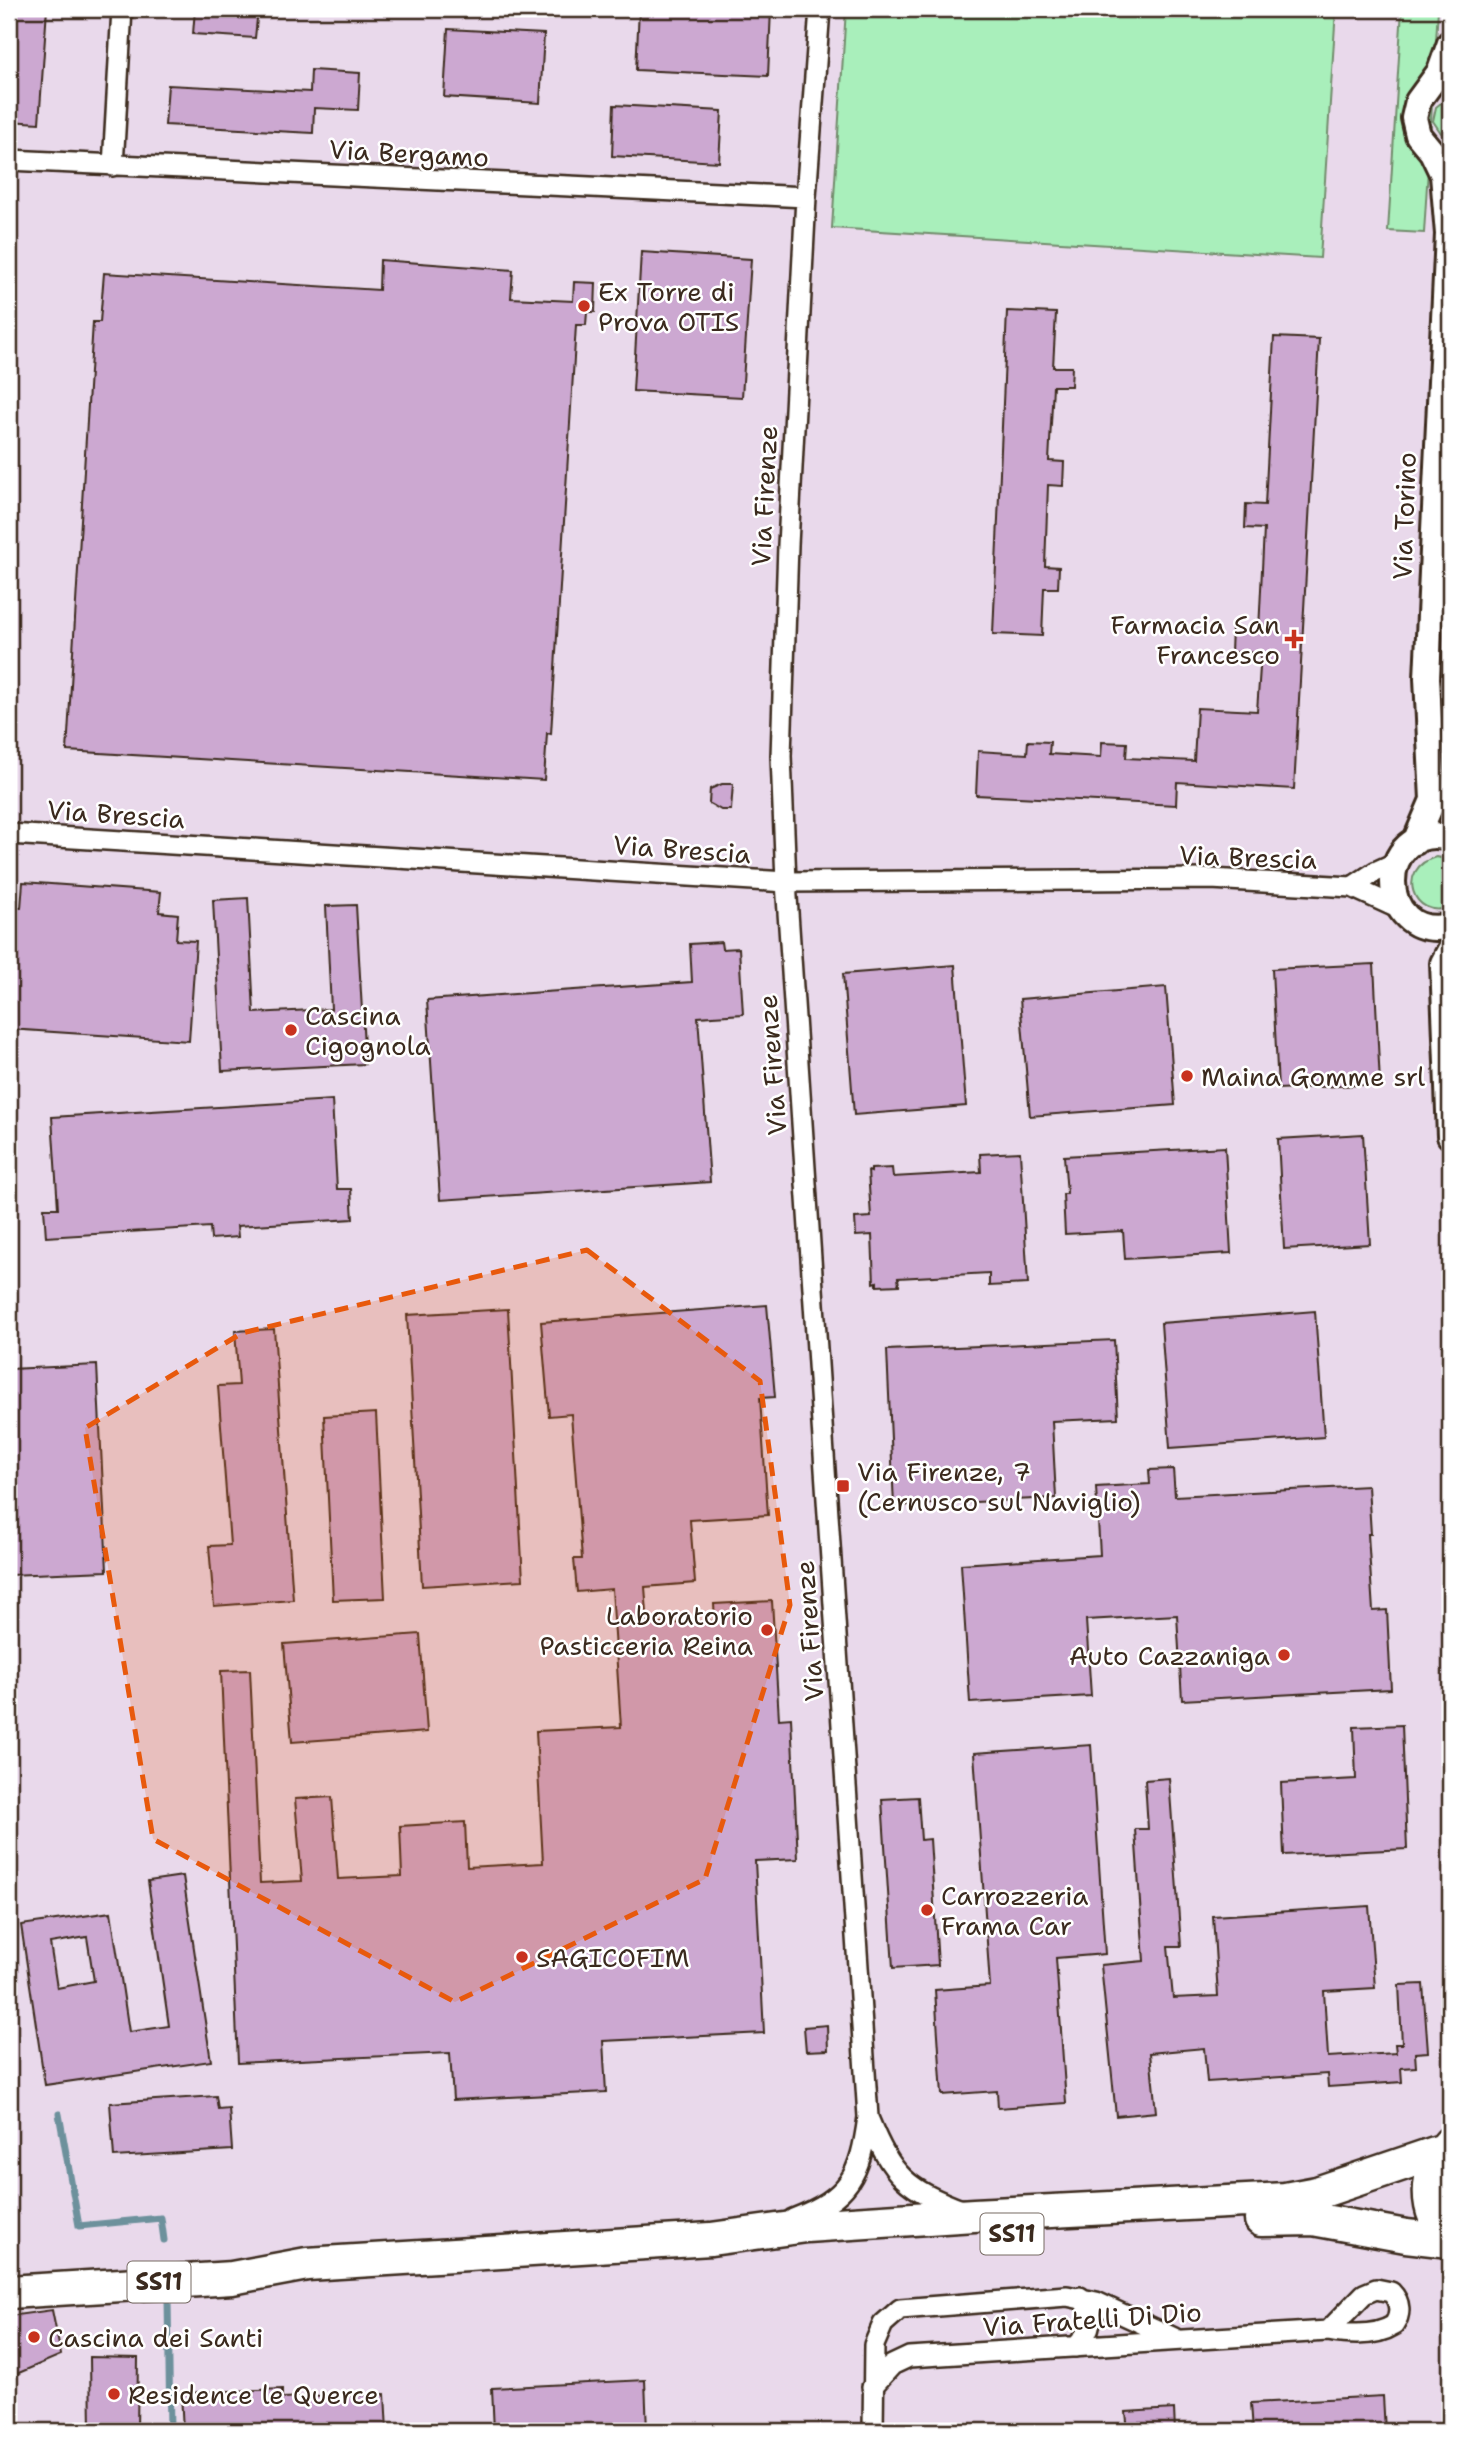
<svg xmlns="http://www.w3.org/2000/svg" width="1459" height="2440" font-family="'Shantell Sans',sans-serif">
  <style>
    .built { fill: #e9d9eb }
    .green { fill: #a9efbb; stroke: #728c6c; stroke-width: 2 }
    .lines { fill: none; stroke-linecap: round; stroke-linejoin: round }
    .stream { stroke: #6d919c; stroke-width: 7 }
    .building { fill: #cca8d1; stroke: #3b2a1e; stroke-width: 2; fill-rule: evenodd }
    .minor-casing { stroke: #3b2a1e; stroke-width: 24 }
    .tertiary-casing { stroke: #3b2a1e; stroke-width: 30 }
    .primary-casing { stroke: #3b2a1e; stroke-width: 37 }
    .minor { stroke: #fff; stroke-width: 19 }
    .tertiary { stroke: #fff; stroke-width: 24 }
    .primary { stroke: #fff; stroke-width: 32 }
    .marked { fill: #e8590c; fill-opacity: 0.2; stroke: #e8590c; stroke-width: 5; stroke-dasharray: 14 9; stroke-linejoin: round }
    .poi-dot { fill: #c8321e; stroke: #fff; stroke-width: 2.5 }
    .labels { text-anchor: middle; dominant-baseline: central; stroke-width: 5; stroke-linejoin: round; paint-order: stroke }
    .shield { fill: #fff; stroke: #766a62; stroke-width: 2 }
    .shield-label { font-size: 24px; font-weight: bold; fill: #3b2a1e }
    .street-label { font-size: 26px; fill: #3b2a1e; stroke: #fff }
    .poi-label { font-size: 26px; fill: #3b2a1e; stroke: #fff; text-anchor: start }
  </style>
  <rect width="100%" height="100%" fill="#f5eef6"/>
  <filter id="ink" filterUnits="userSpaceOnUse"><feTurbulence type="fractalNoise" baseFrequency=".0143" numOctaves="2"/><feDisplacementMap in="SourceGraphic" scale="14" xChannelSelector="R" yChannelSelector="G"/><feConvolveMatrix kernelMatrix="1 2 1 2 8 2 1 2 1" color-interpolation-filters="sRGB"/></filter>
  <g filter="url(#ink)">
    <!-- built -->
    <path class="built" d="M9 9H846L833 228 1320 257 1336 9H1402L1388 230 1423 233 1438 9H1450V2431H9Z"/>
    <!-- green -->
    <path class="green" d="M846 9H1336L1320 258 832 228Z
      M1402 9H1438L1424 233 1388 231Z
      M1446 99H1450V136L1441 133 1433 121 1436 107Z
      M1436 857 1450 860V907C1412 921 1395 868 1436 857Z"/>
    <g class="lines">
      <!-- stream -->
      <path class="stream" d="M59 2114 79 2226 161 2218 164 2240
        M168 2299 170 2431"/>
    </g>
    <!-- building -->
    <path class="building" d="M9 9H47L39 123 9 121Z
      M195 9H258L255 38 193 34Z
      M639 9H771L768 76 636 70Z
      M448 29 544 34 540 103 444 97Z
      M311 70 360 73 358 110 314 108 313 133 165 125 168 85 310 92Z
      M614 105 722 111 719 162 612 156Z
      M641 252 751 259 742 397 633 391Z
      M380 260 513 270 511 298 573 301 574 282 596 283 595 312H587L586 325H576L551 734 547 733 544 780 67 751 93 322H100L104 273 379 290Z
      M1007 311 1056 313 1053 367H1072L1071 386H1053L1049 461 1064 462 1063 486 1048 485 1045 566 1059 567 1058 588H1044L1042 636 993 634Z
      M1274 337 1319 339 1294 789 1177 782 1176 805 976 795 978 751 1027 754 1028 741 1050 742 1049 754 1101 757 1102 742 1127 743 1126 758 1194 761 1197 708 1257 711 1261 653 1231 652 1232 628 1259 630 1264 529 1245 528 1246 504 1265 505Z
      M722 784H733L731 810H721L709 803 710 789Z
      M23 882 161 892 159 912 178 914 176 940 196 941 189 1041 9 1029V907L21 908Z
      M248 898 254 1013 331 1009 326 906 356 905 365 1064 222 1071 213 900Z
      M721 942 722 949 739 948 743 1014 698 1017 710 1182 440 1200 427 1000 692 982 690 944Z
      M1374 964 1380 1084 1278 1089 1272 969Z
      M955 965 966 1106 854 1115 843 974Z
      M1166 987 1175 1105 1030 1116 1020 999Z
      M332 1100 337 1189H351L353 1219 237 1226 238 1237 211 1239 210 1227 46 1237 44 1208H58L52 1117Z
      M1363 1134 1370 1244 1284 1249 1278 1139Z
      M1225 1147 1231 1253 1125 1259 1123 1231 1065 1234 1063 1194H1067L1064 1156Z
      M1020 1152 1028 1284 989 1286V1273L898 1278 899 1285 877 1286V1282L874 1283 872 1235 856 1236 855 1218 871 1217 868 1171 871 1172V1169L892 1168 893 1177 981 1172 980 1154Z
      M767 1305 775 1397 760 1398 768 1515 690 1520 695 1583 645 1587 648 1625 715 1621 714 1604 772 1601 779 1719 791 1718 798 1859 755 1861 764 2033 603 2041 606 2092 453 2100 450 2053 238 2063 221 1671 250 1670 260 1883 302 1881 295 1799 332 1797 338 1879 402 1876 400 1826 465 1822 467 1867 543 1863 536 1731 621 1727 612 1589 577 1592 574 1559H582L571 1414 549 1416 541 1322Z
      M508 1309 523 1580 422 1586 407 1315Z
      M1315 1311 1324 1437 1170 1448 1161 1323Z
      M274 1329 293 1600 214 1606 209 1546 230 1545 218 1386 239 1385 235 1331Z
      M1114 1340 1118 1418 1052 1421 1056 1498 894 1506 887 1350Z
      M97 1365 107 1571 9 1575V1369Z
      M376 1413 385 1598 333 1600 324 1416Z
      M1173 1469 1175 1496 1368 1486 1371 1534H1368L1373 1611 1387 1610 1391 1689 1182 1700 1177 1615 1086 1620 1091 1696 970 1703 961 1564 1100 1555 1096 1487 1150 1484 1149 1470Z
      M420 1634 427 1732 292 1742 284 1644Z
      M1402 1725 1407 1849 1284 1855 1281 1783 1356 1779 1354 1727Z
      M1091 1745 1105 1954 1056 1958 1066 2103 998 2108 997 2091 942 2095 935 1990 990 1986 974 1753Z
      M1169 1778 1181 1946H1168L1173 1998 1218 1996 1213 1916 1369 1906 1375 1988 1324 1991 1328 2057 1396 2053 1395 2044H1402L1399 1985 1423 1984 1428 2052 1415 2053 1416 2067 1401 2068 1402 2082 1328 2087 1327 2074 1207 2082 1204 2048 1150 2053 1156 2112 1116 2116 1101 1965 1144 1961 1135 1829H1148L1145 1780Z
      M918 1797 921 1840 930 1839 938 1965 893 1968 882 1799Z
      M183 1876 211 2061 45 2085 21 1925 111 1912 129 2032 169 2026 148 1881ZM87 1937 94 1981 57 1988 50 1943Z
      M827 2025 828 2050 806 2051 804 2027Z
      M216 2096 218 2109 229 2108 232 2150 114 2157 110 2103Z
      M52 2310 61 2355 14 2375 9 2350V2316Z
      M90 2357 138 2358 137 2431H91Z
      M645 2380 647 2431H494L492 2388Z
      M282 2389V2398L385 2394 387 2431H183L181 2393Z
      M1383 2396 1385 2431H1253L1251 2403Z
      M1174 2409 1175 2431H1128L1126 2412Z"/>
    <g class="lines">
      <!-- minor casing -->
      <g class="minor-casing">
        <path id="minor" d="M9 160 806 197
          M113 166 122 9
          M9 834 786 882 1211 879 1352 887 1400 909
          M1352 887 1375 872 1397 862
          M869 2120C892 2176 906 2189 964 2211
          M793 2219C850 2197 860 2176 868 2117L786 882 781 756 788 545 806 197 820 9
          M1376 2289 1391 2292C1401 2302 1401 2314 1394 2325 1375 2337 1349 2335 1328 2331L1364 2294Z
          M1076 2347C1091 2331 1097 2314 1080 2297
          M872 2387 892 2365 909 2357 1328 2331
          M873 2431 874 2345 883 2324 900 2309 1067 2296 1096 2302 1174 2338"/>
      </g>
      <!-- tertiary casing -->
      <g class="tertiary-casing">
        <path id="tertiary" d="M1450 838C1374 819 1374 944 1450 926
          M1415 842 1433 800 1427 678 1448 234 1443 175 1432 152 1418 135 1414 118 1418 101 1440 71 1450 43
          M1450 950 1443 963 1450 1136"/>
      </g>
      <!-- primary casing -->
      <g class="primary-casing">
        <path id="primary" d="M1450 2143C1424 2171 1422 2211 1450 2239
          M1261 2220 1313 2219 1406 2236 1450 2241
          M9 2292 232 2278 307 2264 711 2239 806 2226 974 2215 1285 2199 1317 2193 1444 2150"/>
      </g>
      <!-- minor -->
      <use href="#minor" class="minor"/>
      <!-- tertiary -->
      <use href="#tertiary" class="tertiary"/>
      <!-- primary -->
      <use href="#primary" class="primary"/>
    </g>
  </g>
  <!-- marked area -->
  <path class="marked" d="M587 1250 760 1381 790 1605 705 1879 455 2002 153 1839 85 1428 242 1333Z"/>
  <!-- markers -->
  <g class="poi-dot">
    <circle cx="584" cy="306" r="7"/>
    <path d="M1290.5 628.5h7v7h7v7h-7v7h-7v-7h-7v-7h7z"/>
    <circle cx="291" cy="1030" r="7"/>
    <circle cx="1187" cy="1076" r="7"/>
    <rect x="836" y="1479" width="14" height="14" rx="3.5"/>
    <circle cx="767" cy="1630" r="7"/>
    <circle cx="1284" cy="1655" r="7"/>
    <circle cx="927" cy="1910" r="7"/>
    <circle cx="522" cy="1957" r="7"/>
    <circle cx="34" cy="2337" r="7"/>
    <circle cx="114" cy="2394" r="7"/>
  </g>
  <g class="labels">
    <!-- shield labels -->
    <g class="shield">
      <rect x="980.5" y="2213.5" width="63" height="41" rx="5"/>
      <rect x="127.5" y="2261.5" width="63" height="41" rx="5"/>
    </g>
    <g class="shield-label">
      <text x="1012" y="2234">SS11</text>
      <text x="159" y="2282">SS11</text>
    </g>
    <!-- street labels -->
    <g class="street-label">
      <text transform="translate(409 153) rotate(3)">Via Bergamo</text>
      <text transform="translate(764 496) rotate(-87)">Via Firenze</text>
      <text transform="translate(1404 516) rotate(-88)">Via Torino</text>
      <text transform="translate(116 814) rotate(4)">Via Brescia</text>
      <text transform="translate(682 849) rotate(4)">Via Brescia</text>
      <text transform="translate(1248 857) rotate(2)">Via Brescia</text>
      <text transform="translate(772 1065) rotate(-94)">Via Firenze</text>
      <text transform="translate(809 1631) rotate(-94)">Via Firenze</text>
      <text transform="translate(1092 2319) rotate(-4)">Via Fratelli Di Dio</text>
    </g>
    <!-- poi labels -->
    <g class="poi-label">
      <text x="598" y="291">Ex Torre di<tspan x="598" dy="30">Prova OTIS</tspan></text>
      <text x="1280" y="624" text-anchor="end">Farmacia San<tspan x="1280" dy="30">Francesco</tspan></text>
      <text x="305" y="1015">Cascina<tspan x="305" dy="30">Cigognola</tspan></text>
      <text x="1201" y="1076">Maina Gomme srl</text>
      <text x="857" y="1471">Via Firenze, 7<tspan x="857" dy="30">(Cernusco sul Naviglio)</tspan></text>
      <text x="753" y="1615" text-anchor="end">Laboratorio<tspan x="753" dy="30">Pasticceria Reina</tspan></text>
      <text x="1270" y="1655" text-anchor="end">Auto Cazzaniga</text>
      <text x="941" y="1895">Carrozzeria<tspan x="941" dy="30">Frama Car</tspan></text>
      <text x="536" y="1957">SAGICOFIM</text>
      <text x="48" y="2337">Cascina dei Santi</text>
      <text x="128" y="2394">Residence le Querce</text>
    </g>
  </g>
  <!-- margin -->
  <rect width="1459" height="2440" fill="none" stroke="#fff" stroke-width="35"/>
  <rect x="18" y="18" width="1424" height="2405" fill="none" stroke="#3b2a1e" stroke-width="2.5" filter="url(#ink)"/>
</svg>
